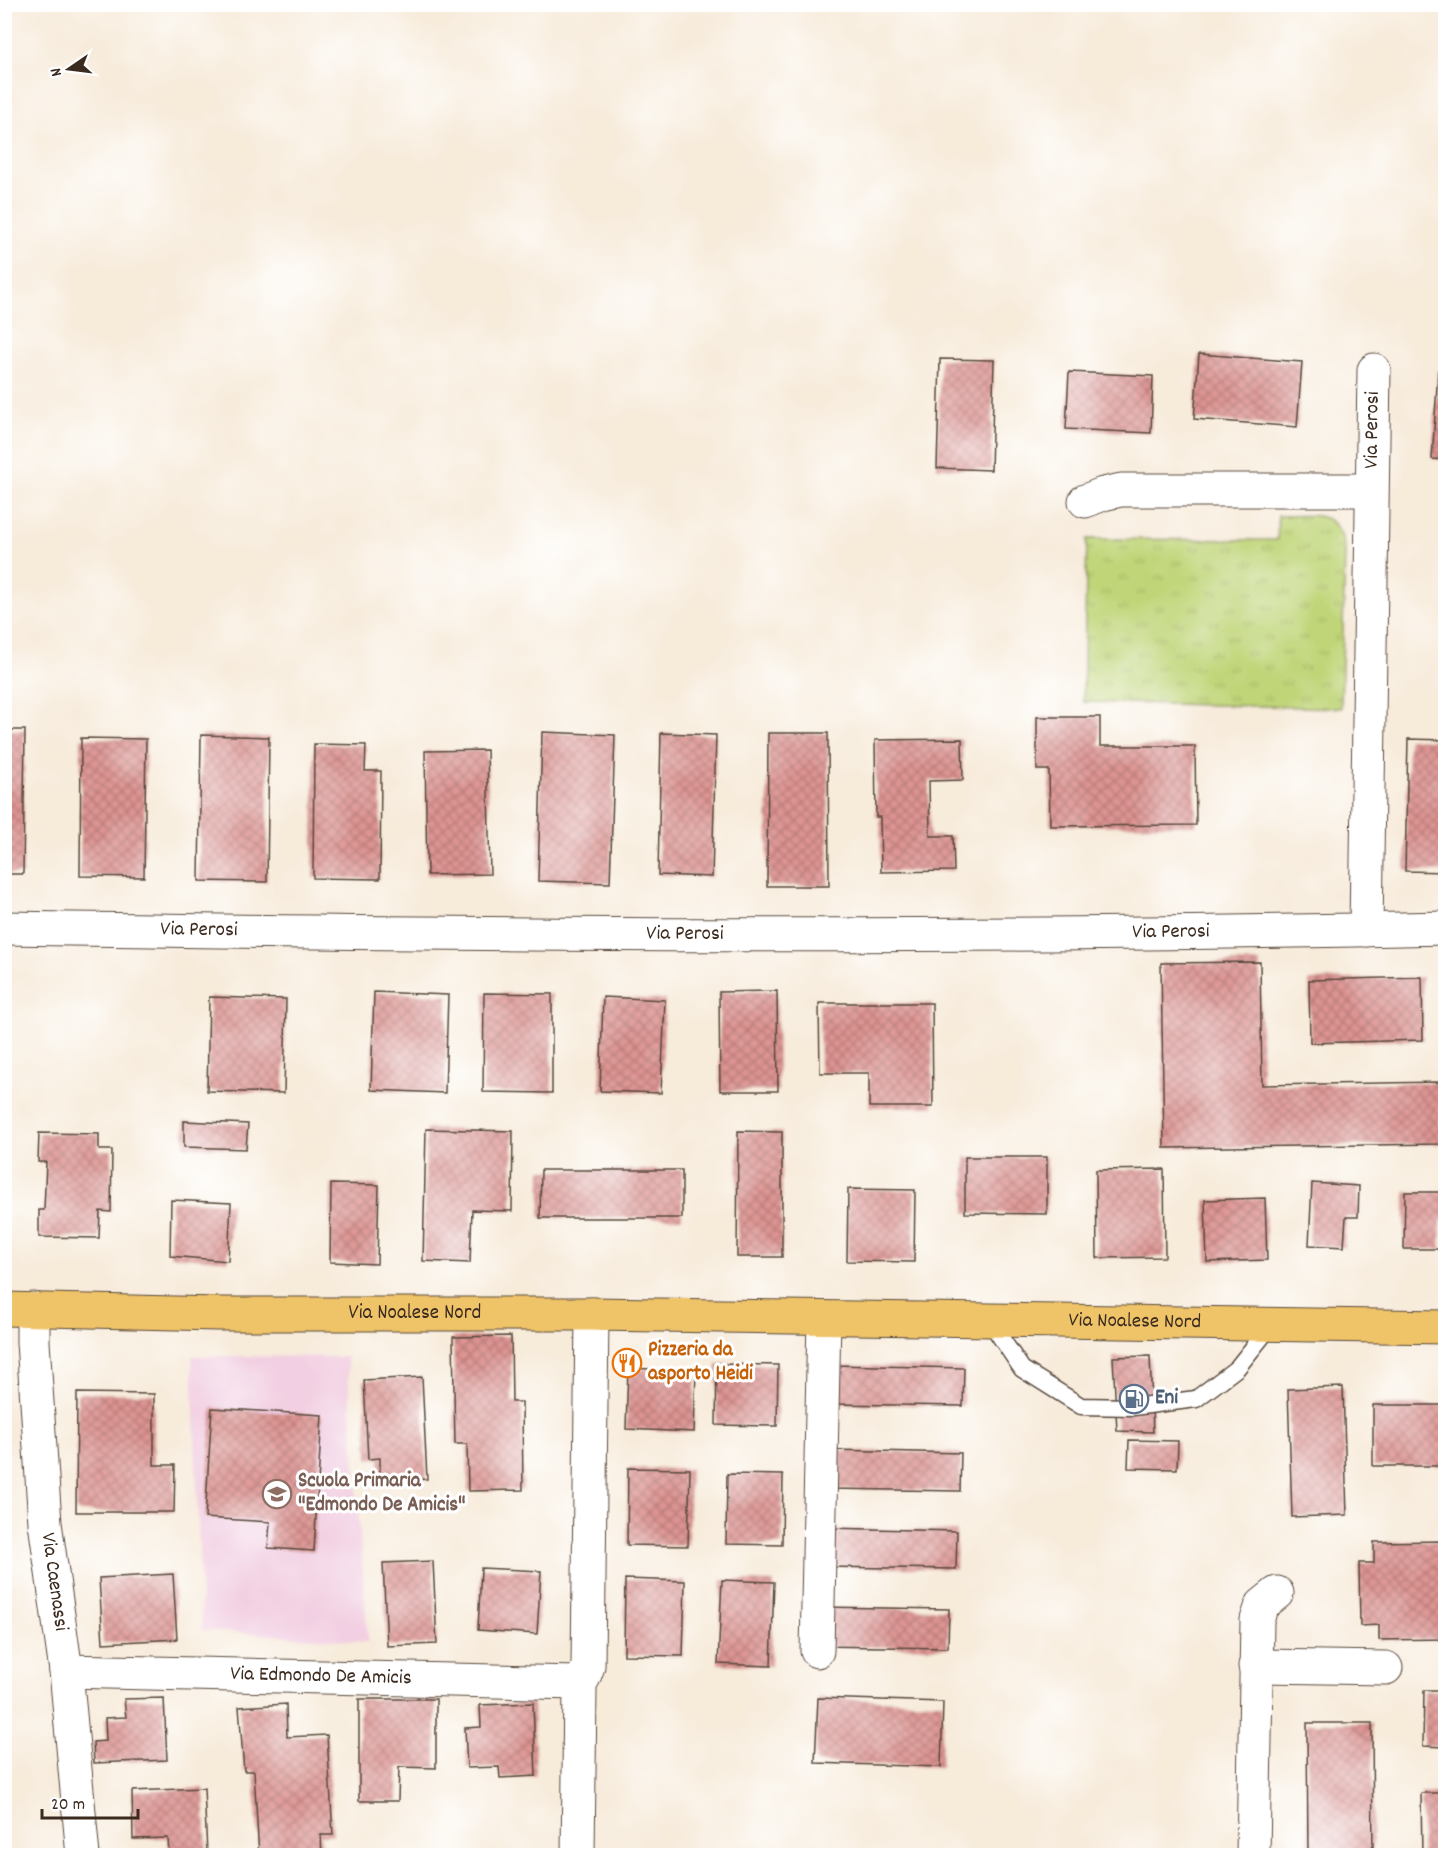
<svg xmlns="http://www.w3.org/2000/svg" width="1450" height="1860" font-family="Dekko,sans-serif">
  <style>
    .built { fill: #f2cfe2 }
    .park { fill: url(#park-tufts); stroke: #7e804b; stroke-width: 1.5 }
    .building { fill: url(#building-cross-hatch) }
    .lines { fill: none; stroke-linecap: round; stroke-linejoin: round }
    .service-casing { stroke: #57473a; stroke-width: 19 }
    .minor-casing { stroke: #57473a; stroke-width: 35 }
    .primary-casing { stroke: #57473a; stroke-width: 35 }
    .service { stroke: #fff; stroke-width: 16 }
    .minor { stroke: #fff; stroke-width: 33 }
    .primary { stroke: #efc469; stroke-width: 33 }
    .labels { text-anchor: middle; dominant-baseline: central; stroke-width: 6; stroke-linejoin: round; paint-order: stroke }
    .street-label { font-size: 21px; fill: #3b2a1e; stroke: #fff }
    .food-label { font-size: 21px; font-weight: bold; fill: #c56008; stroke: #fff; text-anchor: start }
    .service-label { font-size: 21px; font-weight: bold; fill: #4e5e75; stroke: #fff; text-anchor: start }
    .education-label { font-size: 21px; font-weight: bold; fill: #785e54; stroke: #fff; text-anchor: start }
  </style>
  <defs>
    <pattern id="park-tufts" width="24" height="20" patternUnits="userSpaceOnUse" patternTransform="scale(1.5)"><rect width="24" height="20" fill="#c0d578"/><path d="M3 7l-1-3M5 7V3M7 7l1-3M15 17l-1-3M17 17v-4M19 17l1-3" fill="none" stroke="#a6b767"/></pattern>
    <pattern id="building-cross-hatch" width="8" height="8" patternUnits="userSpaceOnUse" patternTransform="scale(1.5)"><rect width="8" height="8" fill="#dd9492"/><path d="M0 0l8 8M0 8l8-8" fill="none" stroke="#b47977"/></pattern>
  </defs>
  <rect width="100%" height="100%" fill="#fff"/>
  <filter id="ink" filterUnits="userSpaceOnUse"><feTurbulence type="fractalNoise" baseFrequency=".0167" numOctaves="2"/><feDisplacementMap in="SourceGraphic" scale="12" xChannelSelector="R" yChannelSelector="G"/><feConvolveMatrix kernelMatrix="1 2 1 2 8 2 1 2 1" color-interpolation-filters="sRGB"/></filter>
  <filter id="wash" filterUnits="userSpaceOnUse"><feTurbulence type="fractalNoise" baseFrequency=".008" numOctaves="4" result="noise"/><feDisplacementMap in="SourceGraphic" scale="24" xChannelSelector="R" yChannelSelector="G"/><feGaussianBlur stdDeviation="1.35" result="paint"/><feColorMatrix in="noise" values="0 0 0 0 0 0 0 0 0 0 0 0 0 0 0 0 0 1.4 0 .05"/><feComposite in="paint" operator="in"/></filter>
  <g filter="url(#wash)">
    <rect width="100%" height="100%" fill="#f7ebda"/>
    <!-- built -->
    <path class="built" d="M192 1356 347 1357 368 1642 202 1630Z"/>
    <!-- park -->
    <path class="park" d="M1278 516C1313 516 1339 508 1345 551L1341 708 1083 702 1087 539 1277 540Z"/>
    <g id="blocks">
      <!-- building -->
      <path class="building" d="M1199 354 1302 362 1297 427 1194 419Z
        M940 359 994 360 991 470 937 468Z
        M1438 371 1446 372V460L1432 459Z
        M1069 372 1153 376 1151 433 1066 429Z
        M1037 717H1100V746H1195L1196 825 1050 826 1049 770H1037Z
        M4 730H25L23 874H4Z
        M542 732 615 735 610 883 538 881Z
        M661 733 716 735 712 877 658 875Z
        M768 733H828L829 886H767Z
        M201 735 269 737 267 882 199 881Z
        M81 738 146 739 144 877 80 876Z
        M962 739 963 780 929 781 930 836H953L954 871 881 872 880 817H876L875 740Z
        M1408 739 1446 740V872L1405 871Z
        M314 744 366 745 365 771H381L380 879 313 878Z
        M487 750 490 874 427 875 425 751Z
        M1260 962 1262 1085 1440 1082 1441 1144 1164 1148 1161 963Z
        M1422 977 1423 1040 1310 1043 1309 980Z
        M777 991 778 1091H720L719 992Z
        M374 992 448 995 445 1093 371 1090Z
        M484 993 552 994V1093L483 1092Z
        M209 997 286 999 284 1093 207 1091Z
        M603 997 665 1000 661 1093 600 1091Z
        M819 1003H932L933 1107H869V1073H820Z
        M184 1121 248 1124 246 1149 184 1147Z
        M426 1129 513 1131 512 1211 472 1210 470 1263 423 1261Z
        M738 1131 782 1132V1257H737Z
        M39 1133 99 1134V1150H112L111 1212 100 1211 99 1238 39 1237V1210H44L46 1162H38Z
        M965 1157H1047V1214L965 1213Z
        M1164 1169 1165 1257 1097 1258 1096 1170Z
        M541 1170H682V1218H540Z
        M1312 1183 1359 1186 1358 1217H1346L1344 1247 1309 1245Z
        M331 1184 379 1185 377 1264 330 1262Z
        M848 1189 915 1190 914 1262 847 1261Z
        M1405 1192H1446V1221H1441V1249H1404Z
        M1265 1198 1267 1260 1207 1262 1205 1200Z
        M171 1200 231 1203 228 1261 170 1256Z
        M511 1336 512 1402H522L523 1490 468 1491 467 1444H455L453 1337Z
        M1150 1356 1153 1432 1117 1431 1113 1357Z
        M717 1364 778 1365 777 1426 716 1425Z
        M832 1365 964 1368 963 1406 832 1404Z
        M628 1368 696 1371 694 1432 626 1429Z
        M422 1377 427 1479 380 1481V1458L368 1459 364 1380Z
        M1343 1387 1347 1515 1292 1517 1288 1389Z
        M77 1393 154 1394V1465H175L174 1512H76Z
        M1373 1405H1446V1466H1373Z
        M212 1408 322 1415 314 1551 268 1548 270 1522 205 1518Z
        M1129 1440 1178 1441 1177 1469 1128 1468Z
        M830 1450 961 1453 960 1491 829 1489Z
        M628 1468 690 1469 688 1546 627 1545Z
        M727 1474 783 1475 782 1545 726 1544Z
        M826 1528 957 1531 956 1569 825 1567Z
        M1446 1541V1639L1379 1640V1625L1360 1626 1359 1563H1374V1542Z
        M433 1561 437 1644 387 1646 383 1563Z
        M481 1568 541 1571 537 1634 478 1630Z
        M173 1574 177 1639 103 1643 99 1578Z
        M625 1579 685 1581 683 1656 624 1655Z
        M722 1580 774 1582 771 1666 718 1664Z
        M818 1607 949 1609 948 1648 817 1646Z
        M1424 1690H1446V1747L1423 1746Z
        M164 1698 167 1760 94 1763 93 1742 106 1741 105 1718 126 1717 124 1699Z
        M818 1698 943 1702 941 1767 815 1763Z
        M359 1699H436V1768L399 1767 398 1801H359Z
        M533 1703 536 1776 500 1778 499 1767 467 1768 465 1728 481 1727 480 1705Z
        M286 1704 287 1737 327 1735 333 1835H321L322 1856H259L254 1771H244L239 1707Z
        M1307 1723H1372L1373 1856H1308Z
        M204 1788 207 1853 169 1854 168 1838 133 1839 132 1791Z
        M1421 1793H1446V1856H1422Z"/>
    </g>
  </g>
  <g filter="url(#ink)">
    <use href="#blocks" fill-opacity="0" stroke="#57473a" stroke-width="1.5"/>
    <g class="lines">
      <!-- service casing -->
      <g class="service-casing">
        <path id="service" d="M989 1320 1022 1369 1081 1406 1133 1407 1196 1399 1237 1368 1272 1324"/>
      </g>
      <!-- minor casing -->
      <g class="minor-casing">
        <g id="minor">
          <path d="M1085 501 1103 494 1121 490H1371"/>
          <path id="s1" d="M4 928C485 935 965 939 1446 928"/>
          <path id="s2" d="M1366 930 1374 370"/>
          <path id="s3" d="M33 1309V1342L45 1523 66 1671 83 1856"/>
          <path d="M817 1651 824 1318"/>
          <path d="M1255 1666 1386 1668"/>
          <path id="s4" d="M66 1671 577 1683 584 1677 588 1666 592 1314"/>
          <path d="M577 1683 580 1689 578 1856"/>
          <path d="M1253 1856 1257 1620 1262 1605 1277 1593"/>
        </g>
      </g>
      <!-- primary casing -->
      <g class="primary-casing">
        <g id="primary">
          <path id="s5" d="M4 1309 218 1314H592L1446 1327"/>
        </g>
      </g>
      <!-- service -->
      <use href="#service" class="service"/>
      <!-- minor -->
      <use href="#minor" class="minor"/>
      <!-- primary -->
      <use href="#primary" class="primary"/>
    </g>
  </g>
  <!-- icons -->
  <defs>
    <g id="restaurant-ring" transform="scale(1.5)"><circle r="9.5" fill="#fff" stroke="#e8710a" stroke-width="1.5"/><path d="M-5-6h1v4h1v-4h1v4h1v-4h1v5L-1.5 .5V6h-2V.5L-5-1ZM5-6V6H3V1.5H1.5Q1.5-4 5-6Z" fill="#e8710a"/></g>
    <g id="fuel-ring" transform="scale(1.5)"><circle r="9.5" fill="#fff" stroke="#5c6f8a" stroke-width="1.5"/><path d="M-5.5-6h7V0h2V4h1.3V-2.5L3-4.5l.8-.8L6-3V5H2.5V1h-1V6h-7ZM-4.2-4.7v3.2H.2V-4.7Z" fill="#5c6f8a"/></g>
    <g id="school-ring" transform="scale(1.5)"><circle r="9.5" fill="#fff" stroke="#8d6e63" stroke-width="1.5"/><path d="M0-5L7-2L0 1L-7-2ZM-4 1L0 2.5L4 1V4Q0 6-4 4Z" fill="#8d6e63"/></g>
  </defs>
  <g fill-rule="evenodd">
    <use href="#restaurant-ring" x="627" y="1363"/>
    <use href="#fuel-ring" x="1134" y="1399"/>
    <use href="#school-ring" x="277" y="1494"/>
  </g>
  <g class="labels">
    <!-- street labels -->
    <g class="street-label">
      <text stroke="none"><textPath href="#s2" startOffset="500">Via Perosi</textPath></text>
      <text stroke="none"><textPath href="#s1" startOffset="195">Via Perosi</textPath></text>
      <text stroke="none"><textPath href="#s1" startOffset="1167">Via Perosi</textPath></text>
      <text stroke="none"><textPath href="#s1" startOffset="681">Via Perosi</textPath></text>
      <text stroke="none"><textPath href="#s5" startOffset="411">Via Noalese Nord</textPath></text>
      <text stroke="none"><textPath href="#s5" startOffset="1131">Via Noalese Nord</textPath></text>
      <text stroke="none"><textPath href="#s3" startOffset="274">Via Caenassi</textPath></text>
      <text stroke="none"><textPath href="#s4" startOffset="255">Via Edmondo De Amicis</textPath></text>
    </g>
    <!-- food labels -->
    <g class="food-label">
      <text x="648" y="1351">Pizzeria da<tspan x="648" dy="24">asporto Heidi</tspan></text>
    </g>
    <!-- service labels -->
    <g class="service-label">
      <text x="1155" y="1399">Eni</text>
    </g>
    <!-- education labels -->
    <g class="education-label">
      <text x="298" y="1482">Scuola Primaria<tspan x="298" dy="24">"Edmondo De Amicis"</tspan></text>
    </g>
  </g>
  <!-- margin -->
  <rect width="1450" height="1860" fill="none" stroke="#fff" stroke-width="24"/>
  <!-- north arrow -->
  <g transform="translate(69 69) rotate(256)" stroke="#ffffff" stroke-width="4.5" paint-order="stroke">
  <path d="M0-4.5L10 22L0 15L-10 22Z" fill="#3b2a1e"/>
  <text y="-9" font-size="16" font-weight="bold" text-anchor="middle" fill="#3b2a1e">N</text>
  </g>
  <!-- scale -->
  <path d="M42 1809v9h96v-9" fill="none" stroke="#3b2a1e" stroke-width="3"/>
  <text x="51" y="1809" font-size="18" fill="#3b2a1e" stroke="#ffffff" stroke-width="4.5" paint-order="stroke">20 m</text>
</svg>
